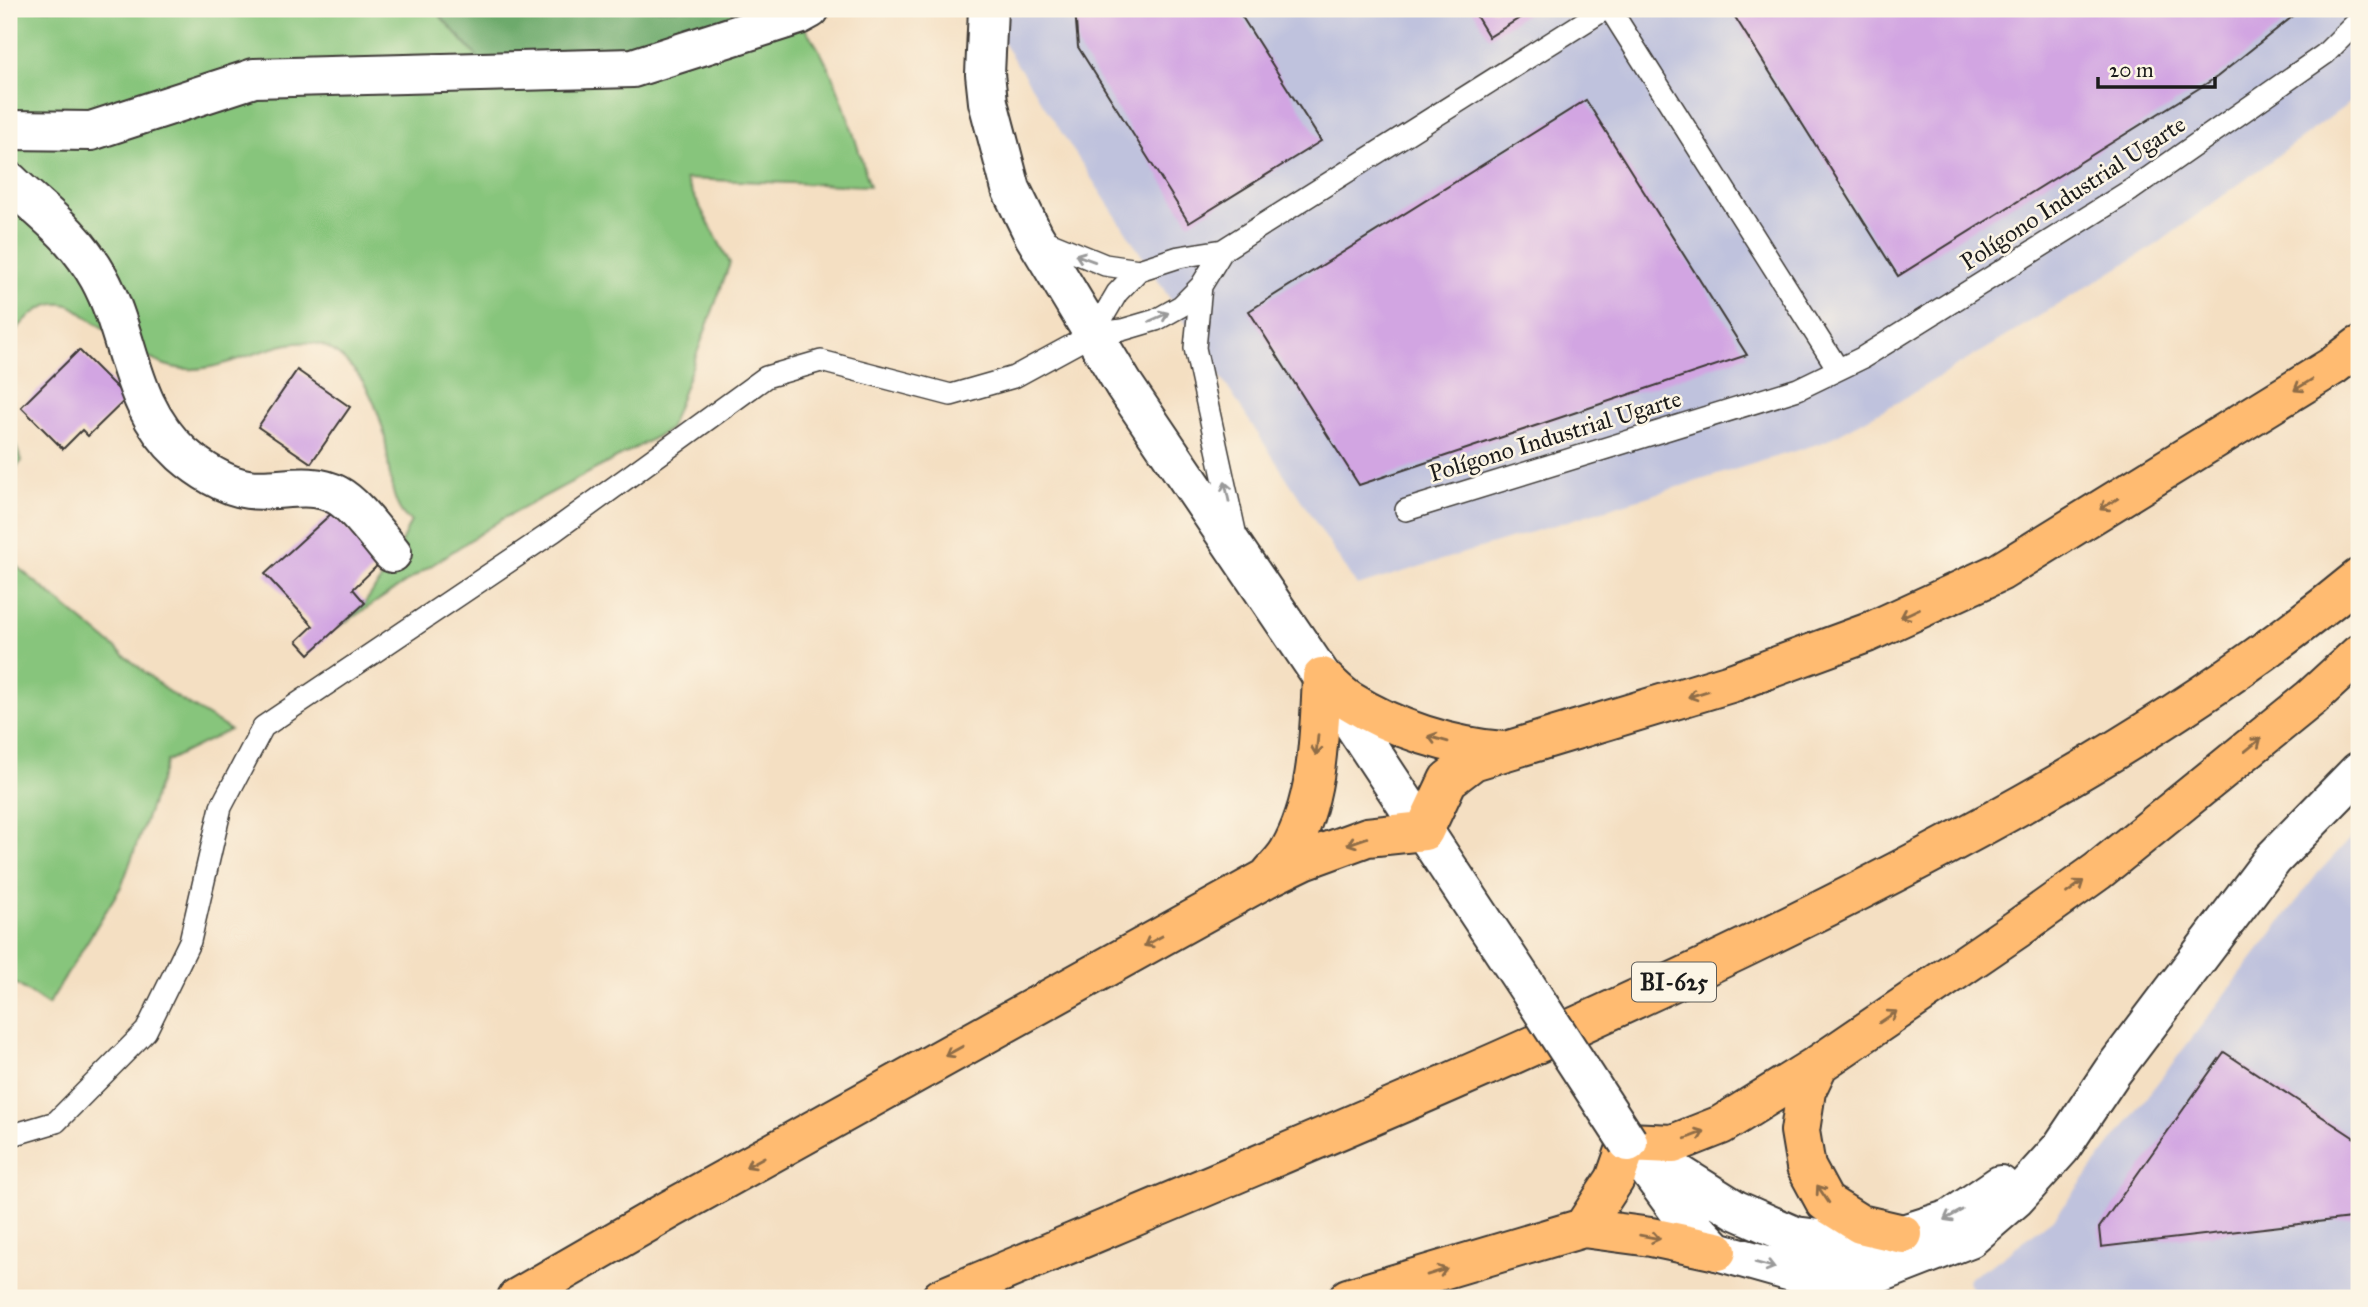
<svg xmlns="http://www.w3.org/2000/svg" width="2368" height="1307" font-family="'IM FELL Great Primer',serif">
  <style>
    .industrial { fill: #bfc2dd }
    .green { fill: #87c57c; stroke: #52704c; stroke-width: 2 }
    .forest { fill: #6daa6c; stroke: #446344; stroke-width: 2 }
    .building { fill: #d2a5e2 }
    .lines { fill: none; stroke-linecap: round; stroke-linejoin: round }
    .service-casing { stroke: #3c3935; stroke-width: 24 }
    .minor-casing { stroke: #3c3935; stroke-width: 42 }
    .tertiary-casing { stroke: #3c3935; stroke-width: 42 }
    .primary-casing { stroke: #3c3935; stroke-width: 42 }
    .service { stroke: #fff; stroke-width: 21 }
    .minor { stroke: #fff; stroke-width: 38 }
    .tertiary { stroke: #fff; stroke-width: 38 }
    .primary { stroke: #ffbb71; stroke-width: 38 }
    .tertiary-bridge-casing { stroke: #3c3935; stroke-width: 42; stroke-linecap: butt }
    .tertiary-bridge { stroke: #fff; stroke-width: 38 }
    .oneway { stroke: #999 }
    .oneway2 { stroke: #8e6c46 }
    .labels { text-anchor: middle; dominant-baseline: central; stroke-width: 5; stroke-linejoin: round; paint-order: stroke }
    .shield { fill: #fcf5e5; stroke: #5f5d58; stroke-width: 2 }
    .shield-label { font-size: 23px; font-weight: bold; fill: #1c1c1c }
    .street-label { font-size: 24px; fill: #1c1c1c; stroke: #fcf5e5 }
  </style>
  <rect width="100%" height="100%" fill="#fcf5e5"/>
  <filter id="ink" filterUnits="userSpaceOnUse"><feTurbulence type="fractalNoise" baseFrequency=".0143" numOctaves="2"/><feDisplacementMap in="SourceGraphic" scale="14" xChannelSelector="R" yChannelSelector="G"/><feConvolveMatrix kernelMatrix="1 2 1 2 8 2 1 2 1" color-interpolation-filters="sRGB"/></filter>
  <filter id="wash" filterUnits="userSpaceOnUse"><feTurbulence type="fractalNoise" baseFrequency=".00686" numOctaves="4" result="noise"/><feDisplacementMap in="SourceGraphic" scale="28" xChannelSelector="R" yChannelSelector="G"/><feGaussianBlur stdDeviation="1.57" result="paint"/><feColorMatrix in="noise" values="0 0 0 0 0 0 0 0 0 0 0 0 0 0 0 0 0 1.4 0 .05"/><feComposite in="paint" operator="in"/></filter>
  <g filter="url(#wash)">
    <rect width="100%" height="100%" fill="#f4dfc2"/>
    <!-- industrial -->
    <path class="industrial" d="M981 9H2359V96L2156 245 1898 402 1824 442 1357 586Z
      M2359 829V1297L1976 1298 1967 1279 1993 1264 2055 1217 2318 873Z"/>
    <!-- green -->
    <path class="green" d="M9 9H434L481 61 670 51 741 9H788C835 55 850 126 870 186L685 179 730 263 669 430 502 519 335 629 364 604 389 568 411 521C389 510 389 461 385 438 380 415 369 384 351 367 343 358 333 349 322 345 278 331 222 380 172 367 142 359 115 336 90 319 83 315 75 306 68 305 43 298 19 323 9 342Z
      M9 430 22 461 9 475V429Z
      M9 560 170 693 230 730 167 761 122 885 48 1005 9 979Z"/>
    <!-- forest -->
    <path class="forest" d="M434 9H741L670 51 481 61Z"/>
    <g id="blocks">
      <!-- building -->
      <path class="building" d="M1075 9H1237L1321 141 1189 223 1078 47Z
        M1472 9H1534L1489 37Z
        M1730 9H2302L2217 77 1898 276Z
        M1586 100 1747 355 1359 485 1249 311Z
        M79 350 127 398 88 436 82 430 63 449 21 407Z
        M297 370 350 407 311 463 258 427Z
        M332 513 380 563 353 589 365 603 309 654 297 641 313 626 265 574Z
        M2359 982V1004L2352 1001Z
        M2224 1052 2359 1141V1217L2101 1247 2099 1228Z"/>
    </g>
  </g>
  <g filter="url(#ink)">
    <use href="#blocks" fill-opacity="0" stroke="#3c3935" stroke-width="2"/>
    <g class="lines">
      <!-- service casing -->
      <g class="service-casing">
        <path id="service" d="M1610 9 1838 369
          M1039 238 1105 265 1139 270 1179 257 1223 250 1605 9
          M1201 286 1195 348 1236 536
          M1093 334 1117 293 1139 270
          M1406 510 1798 389 1862 358 2131 190 2325 54 2359 20
          M9 1136 56 1122 146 1031 190 941 221 807 263 727 554 531 766 377 821 361 951 395 1014 377 1093 334 1122 330 1156 320 1181 306 1201 286 1223 250"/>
      </g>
      <!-- minor casing -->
      <g class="minor-casing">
        <path id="minor" d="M9 130 91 131 254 78 633 68 799 15 810 9
          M9 181C44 215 74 233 99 278 131 336 128 405 182 454 199 469 225 486 248 489 278 493 309 480 337 495 356 505 377 536 392 553
          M1628 1142 1678 1210 1717 1251 1795 1273H1880L1970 1238 2015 1199 2061 1148 2112 1072 2273 859 2359 771
          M1647 1154 1736 1210 1795 1236 1845 1242 1903 1234 1950 1219 2000 1185"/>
      </g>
      <!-- tertiary casing -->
      <g class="tertiary-casing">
        <path id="tertiary" d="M988 9 985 74 988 102 1011 189 1034 236 1124 385 1322 677 1533 996"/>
      </g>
      <!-- primary casing -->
      <g class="primary-casing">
        <path id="primary" d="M1322 677C1331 685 1340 695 1350 701 1394 729 1452 747 1503 751
          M1269 876C1275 868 1284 860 1289 851 1319 799 1319 735 1322 677
          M1819 1064 1806 1091 1800 1131 1806 1167 1825 1202 1860 1224 1903 1234
          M1583 1228 1615 1179 1628 1142 1673 1144 1721 1125 1819 1064 2017 929 2098 871 2311 698 2359 654
          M517 1298 671 1209 1267 878 1304 860 1367 837 1424 831 1448 780 1473 761 1734 682 1867 633 2000 572 2333 366 2359 346
          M941 1298C1227 1177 1515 1061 1793 924 1991 826 2188 720 2359 578
          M1348 1298 1583 1228 1651 1237 1717 1251"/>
      </g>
      <!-- service -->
      <use href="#service" class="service"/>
      <!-- minor -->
      <use href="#minor" class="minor"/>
      <!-- tertiary -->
      <use href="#tertiary" class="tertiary"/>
      <!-- primary -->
      <use href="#primary" class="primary"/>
      <!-- tertiary-bridge casing -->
      <g class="tertiary-bridge-casing">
        <path id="tertiary-bridge" d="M1533 996 1628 1142"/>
      </g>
      <!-- tertiary-bridge -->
      <use href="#tertiary-bridge" class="tertiary-bridge"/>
    </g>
    <!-- one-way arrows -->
    <defs><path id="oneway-shaft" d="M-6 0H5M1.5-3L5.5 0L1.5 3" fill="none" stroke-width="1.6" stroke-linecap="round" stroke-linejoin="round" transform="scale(1.75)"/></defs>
    <g class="oneway">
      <use href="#oneway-shaft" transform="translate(1085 258) rotate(-160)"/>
      <use href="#oneway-shaft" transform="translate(1159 317) rotate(-24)"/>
      <use href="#oneway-shaft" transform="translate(1227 492) rotate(-102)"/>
      <use href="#oneway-shaft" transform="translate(1953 1215) rotate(151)"/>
      <use href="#oneway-shaft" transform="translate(1765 1265) rotate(15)"/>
    </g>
    <g class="oneway2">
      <use href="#oneway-shaft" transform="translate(2303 385) rotate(148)"/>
      <use href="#oneway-shaft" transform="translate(2109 504) rotate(148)"/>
      <use href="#oneway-shaft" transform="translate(1910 613) rotate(155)"/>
      <use href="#oneway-shaft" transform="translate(1698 694) rotate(163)"/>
      <use href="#oneway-shaft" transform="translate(1438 739) rotate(-164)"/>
      <use href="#oneway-shaft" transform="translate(1317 745) rotate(96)"/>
      <use href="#oneway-shaft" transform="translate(2253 745) rotate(-39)"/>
      <use href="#oneway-shaft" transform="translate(1357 841) rotate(161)"/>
      <use href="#oneway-shaft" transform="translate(2075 887) rotate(-36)"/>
      <use href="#oneway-shaft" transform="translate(1153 941) rotate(151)"/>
      <use href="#oneway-shaft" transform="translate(1888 1017) rotate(-34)"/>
      <use href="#oneway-shaft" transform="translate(954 1051) rotate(151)"/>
      <use href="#oneway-shaft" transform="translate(1695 1135) rotate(-21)"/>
      <use href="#oneway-shaft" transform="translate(755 1162) rotate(151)"/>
      <use href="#oneway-shaft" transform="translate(1823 1194) rotate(-124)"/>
      <use href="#oneway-shaft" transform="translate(1650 1237) rotate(10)"/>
      <use href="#oneway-shaft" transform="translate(1437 1272) rotate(-17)"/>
    </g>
  </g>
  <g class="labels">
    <!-- shield labels -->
    <rect class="shield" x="1632" y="962.5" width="84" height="39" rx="5"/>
    <g class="shield-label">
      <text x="1674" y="982">BI-625</text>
    </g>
    <!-- street labels -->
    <g class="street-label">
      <text transform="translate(2073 193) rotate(-33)">Polígono Industrial Ugarte</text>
      <text transform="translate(1555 436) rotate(-17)">Polígono Industrial Ugarte</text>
    </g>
  </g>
  <!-- margin -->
  <rect width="2368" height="1307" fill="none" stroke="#fcf5e5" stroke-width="35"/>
  <!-- scale -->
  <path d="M2098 77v10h117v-10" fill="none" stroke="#1c1c1c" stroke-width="3.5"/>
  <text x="2109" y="77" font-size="21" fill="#1c1c1c" stroke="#fcf5e5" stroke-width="5" paint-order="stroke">20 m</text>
</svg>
